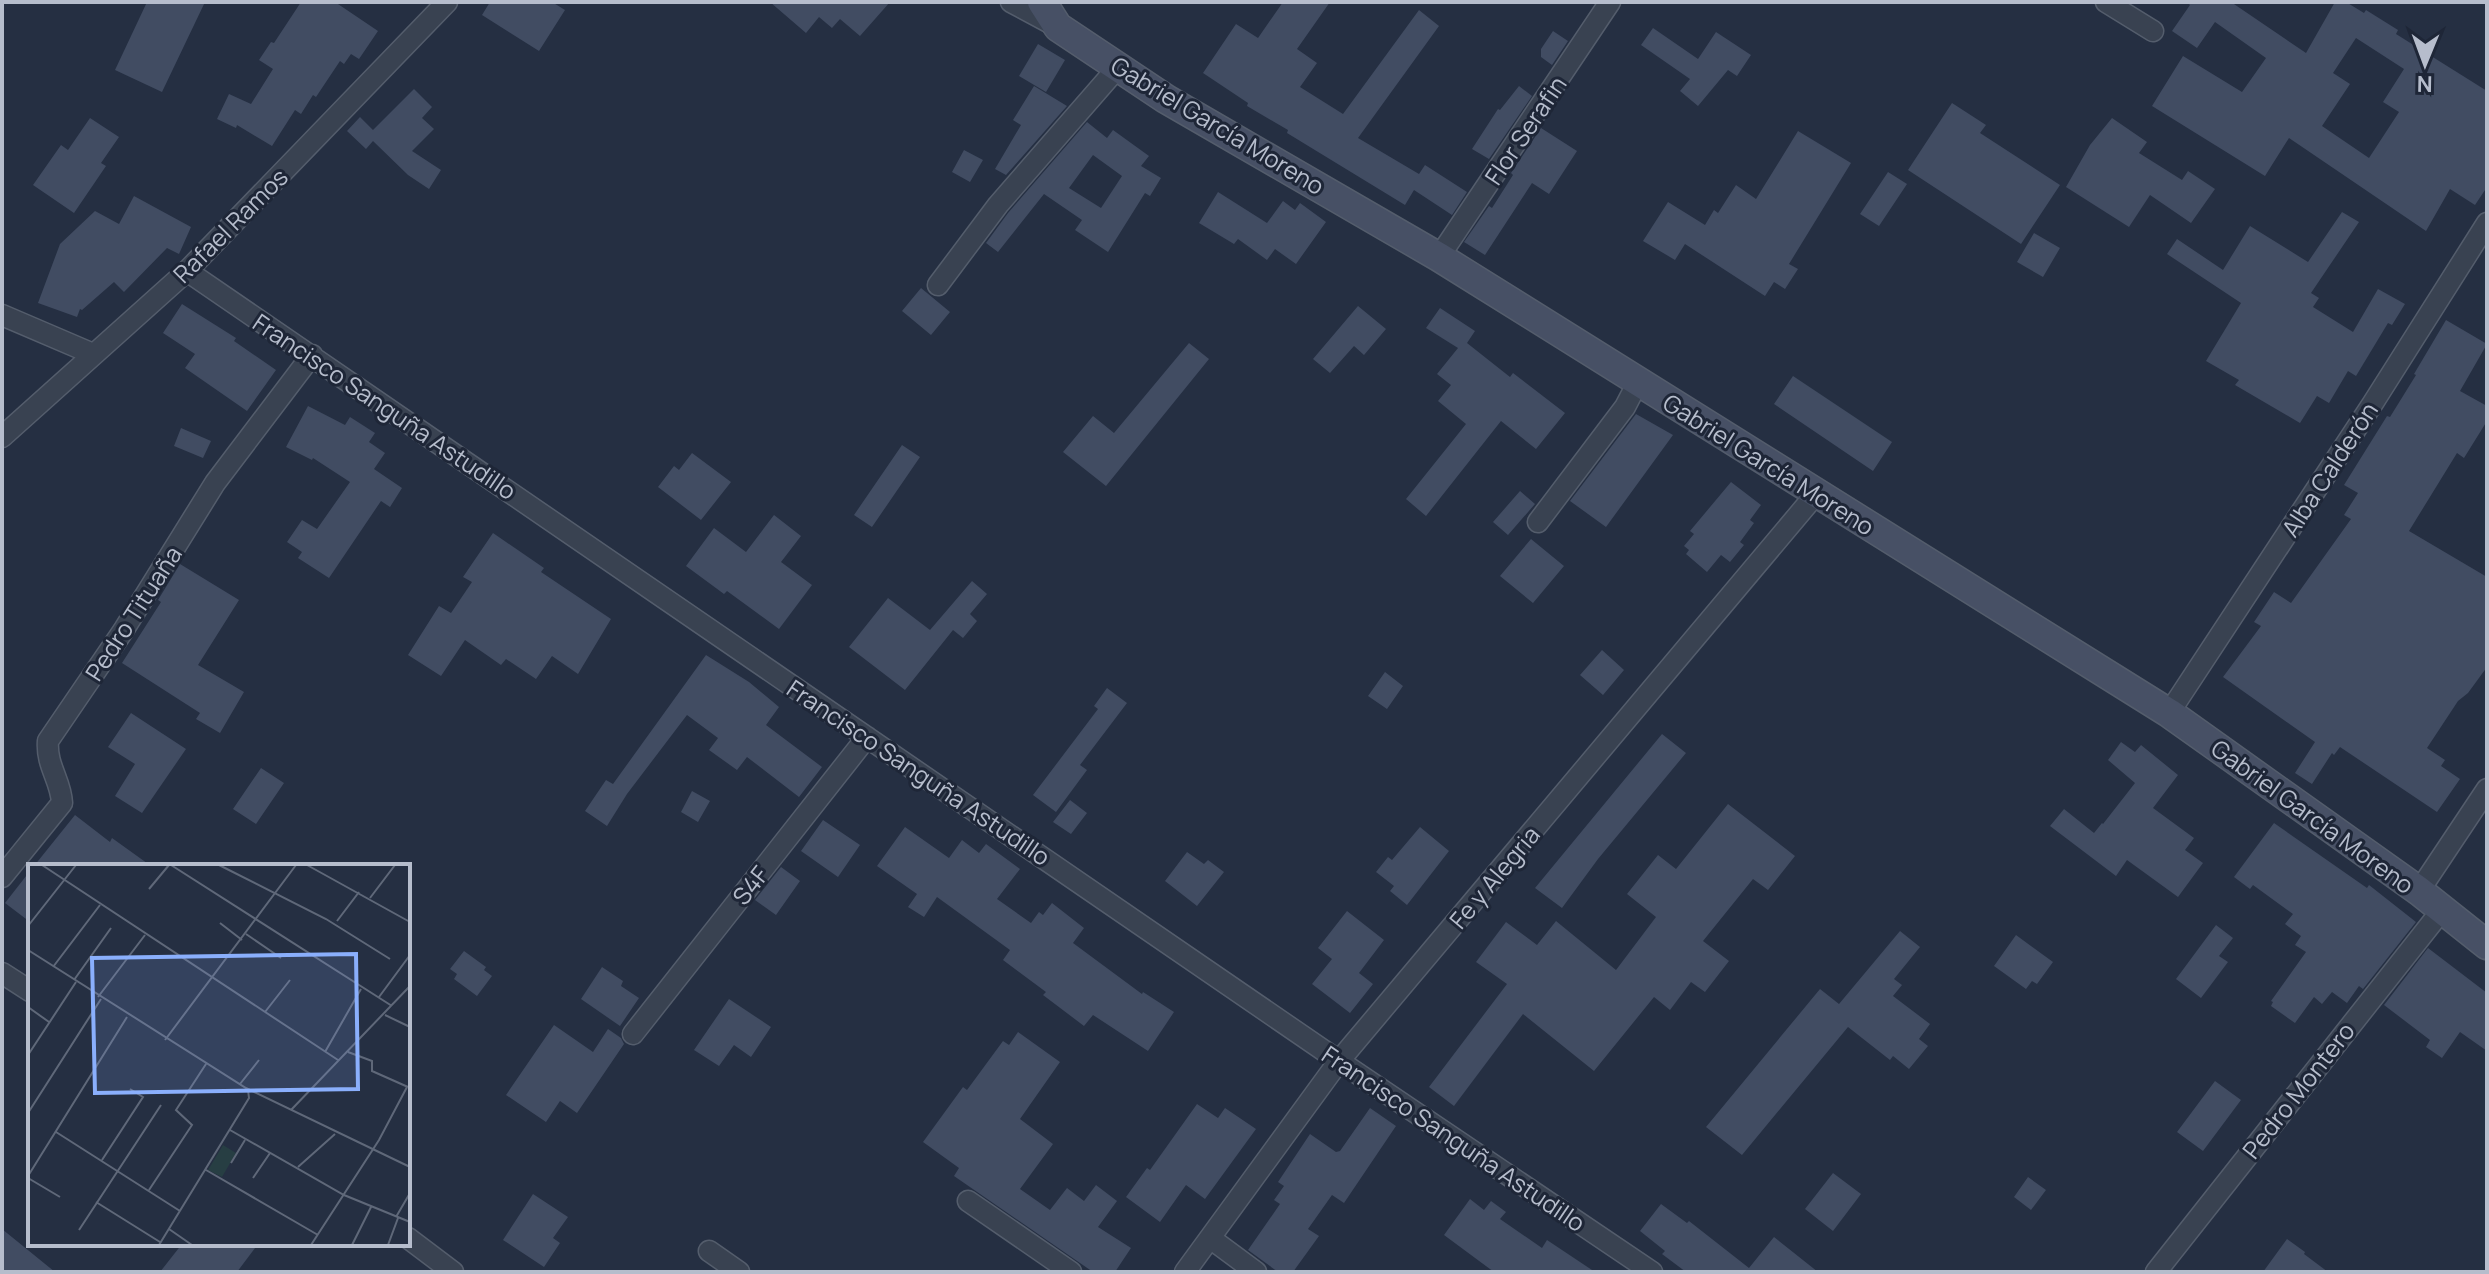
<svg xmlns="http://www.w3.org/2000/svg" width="2489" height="1274" font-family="Manrope,sans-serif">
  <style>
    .building { fill: #414c62; fill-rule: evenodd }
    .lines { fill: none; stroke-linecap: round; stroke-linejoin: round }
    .street-casing { stroke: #545d6c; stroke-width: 23 }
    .secondary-casing { stroke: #545d6c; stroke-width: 31 }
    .street { stroke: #394251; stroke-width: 20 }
    .secondary { stroke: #475065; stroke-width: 28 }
    .labels { text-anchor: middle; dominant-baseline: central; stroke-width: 6; stroke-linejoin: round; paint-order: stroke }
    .street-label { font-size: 24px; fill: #b6bdcc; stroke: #1e2637 }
    .inset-road { fill: none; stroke: #5f6879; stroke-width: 2 }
    .view { fill: #8aaffc; fill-opacity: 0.15; stroke: #8aaffc; stroke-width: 4 }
    .inset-edge { fill: none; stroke: #b6bdcc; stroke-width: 4 }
  </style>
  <rect width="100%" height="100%" fill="#252f42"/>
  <!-- building -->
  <path class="building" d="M147 2H205L162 92 115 70Z
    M301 2H335L378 31 359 59 351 54 344 64 340 61 316 97 313 95 301 114 295 110 272 146 237 125 236 128 217 119 229 94 251 104 273 69 259 60 271 42 274 43Z
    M490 2H552L565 10 539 51 482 15Z
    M770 2H890L860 36 840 19 832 28 819 17 806 33Z
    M1283 2H1330L1297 49 1317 63 1300 87 1343 114 1419 10 1439 26 1358 138 1419 174 1425 165 1467 192 1452 215 1414 190 1405 205 1287 133 1288 130 1247 106 1248 103 1203 73 1236 24 1258 38Z
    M2187 2H2231L2306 53 2335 2H2346L2364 13 2366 10 2398 30 2396 34 2487 91V187L2475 205 2450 189 2426 231 2289 138 2265 176 2152 106 2183 56 2242 92 2266 58 2215 22 2197 48 2172 31 2190 5ZM2356 38 2404 69 2383 102 2399 112 2369 158 2322 126 2350 84 2333 73Z
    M1653 28 1698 59 1716 32 1751 55 1737 76 1728 70 1698 106 1680 91 1690 79 1641 45Z
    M1553 31 1568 41 1552 65 1541 57V49Z
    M1038 44 1065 60 1046 92 1019 76Z
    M1034 86 1067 106 1006 175 995 169 1021 125 1013 120Z
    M1519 86 1532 96 1489 159 1472 149 1498 109 1500 110Z
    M414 89 432 107 422 118 434 129 412 151 441 170 429 189 408 175 373 141 366 149 347 131 360 117 373 130Z
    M1952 103 1986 125 1980 133 2060 185 2021 244 1908 170Z
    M90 118 119 137 101 163 106 166 74 213 33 185 61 145 68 150Z
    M2112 118 2147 142 2139 153 2182 180 2188 171 2215 189 2191 223 2150 195 2129 227 2066 187 2090 145Z
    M1087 122 1107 138 1113 130 1149 156 1141 166 1161 178 1150 196 1145 193 1108 252 1075 230 1082 220 1044 194 998 252 986 243 1008 213ZM1093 155 1122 176 1101 208 1069 188Z
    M1541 128 1577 151 1549 194 1532 183 1485 255 1464 242 1489 206 1492 208 1513 175 1511 173Z
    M1798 131 1851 163 1789 264 1798 269 1785 289 1774 282 1765 296 1685 244 1675 260 1643 241 1668 202 1705 225 1714 210 1718 213 1736 185 1756 199Z
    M964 150 983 160 970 182 952 172Z
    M1888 172 1907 184 1879 226 1860 214Z
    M1218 192 1267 223 1283 201 1295 210 1300 203 1326 222 1296 264 1275 249 1267 260 1238 239 1234 244 1199 223Z
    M134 196 191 227 179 254 167 248 124 292 114 282 82 310 80 309 77 317 38 303 60 244 95 211 119 224Z
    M2342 212 2359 222 2311 293 2319 298 2313 307 2353 332 2378 289 2405 304 2392 325 2388 323 2356 376 2348 371 2329 403 2317 396 2300 423 2235 385 2239 380 2206 361 2241 303 2167 254 2177 239 2223 270 2250 226 2308 262Z
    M2034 233 2060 248 2043 277 2017 262Z
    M921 288 950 312 931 335 902 311Z
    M182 304 236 338 234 341 276 370 247 411 185 368 195 354 163 333Z
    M1358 306 1386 329 1364 355 1354 346 1330 373 1313 359Z
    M1440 308 1475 331 1467 343 1510 377 1513 373 1565 413 1536 449 1501 421 1426 516 1406 499 1466 424 1438 401 1451 385 1437 374 1458 348 1426 328Z
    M2446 320 2487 344 2460 391 2487 406V421L2464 458 2457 453 2409 531 2487 577V667L2468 693 2458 701 2427 748 2445 760 2441 766 2460 779 2437 812 2340 747 2334 755 2332 753 2312 784 2295 773 2315 742 2223 677 2261 626 2254 622 2274 592 2291 603 2351 519 2344 515 2358 493 2344 485 2387 416 2390 417 2416 375 2414 374Z
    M1189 343 1209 359 1106 486 1063 452 1093 416 1114 433Z
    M1793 376 1892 442 1873 471 1774 404Z
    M308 406 345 425 350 417 375 433 369 442 385 453 374 469 402 488 390 507 381 501 329 578 298 558 302 552 287 542 302 520 317 529 350 482 313 458 312 460 286 447Z
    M1636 414 1673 435 1606 527 1570 501Z
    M181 428 211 441 203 458 174 446Z
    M902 445 920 457 872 527 854 515Z
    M692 453 731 482 701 520 658 487 674 466 679 470Z
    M1731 482 1761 505 1750 520 1754 523 1740 542 1744 545 1730 562 1721 555 1707 572 1686 554 1689 550 1684 546 1694 534 1690 531Z
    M1520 491 1535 504 1508 535 1493 522Z
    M774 515 801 536 781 562 812 585 779 629 727 591 724 594 686 566 714 528 746 552Z
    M493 533 544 568 541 572 611 619 578 674 552 656 536 679 506 659 501 665 465 640 441 676 408 655 439 606 451 613 472 582 463 577Z
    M1531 539 1564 566 1533 603 1500 576Z
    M180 564 239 600 198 665 244 692 220 733 196 719 200 713 122 663 161 602 158 600Z
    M972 581 987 594 970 614 977 621 963 638 953 630 905 690 849 647 888 598 930 630Z
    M1602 650 1624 670 1603 695 1580 675Z
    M706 655 749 682 779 707 766 725 822 767 799 797 747 757 737 770 709 750 718 738 687 715 627 794 607 826 585 811 606 780 613 784Z
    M1385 672 1403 686 1387 709 1368 696Z
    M1107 688 1127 703 1080 765 1087 770 1056 812 1033 795 1098 709 1094 706Z
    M131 713 186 749 142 813 115 796 135 764 108 747Z
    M1662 734 1686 753 1598 859 1562 908 1535 888Z
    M2121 742 2135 752 2141 745 2178 775 2153 808 2194 838 2185 850 2203 863 2178 897 2127 860 2116 876 2050 826 2064 809 2094 833 2102 823 2103 824 2135 783 2108 760Z
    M261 768 284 783 256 824 233 809Z
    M692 791 710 801 698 822 681 812Z
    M1070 800 1087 813 1071 834 1053 822Z
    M1728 804 1795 856 1768 890 1753 879 1703 941 1729 961 1705 992 1691 982 1670 1010 1654 997 1594 1071 1523 1014 1454 1106 1429 1087 1507 984 1476 962 1506 922 1537 945 1556 921 1616 970 1656 917 1627 894 1658 855 1676 869Z
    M75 815 110 842 112 838 151 866H34Z
    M823 820 860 845 838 877 801 851Z
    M2274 823 2367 888 2369 885 2416 922 2363 989 2359 986 2347 1003 2332 992 2322 1004 2314 997 2295 1023 2271 1006 2273 1002 2271 1001 2306 952 2295 945 2301 936 2285 924 2293 914 2253 885 2250 889 2234 877Z
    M905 827 949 858 962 840 979 853 986 844 1020 869 997 899 1031 923 1039 912 1043 915 1052 903 1084 928 1073 943 1142 994 1143 992 1174 1012 1148 1051 1093 1015 1084 1026 1043 995 1046 992 1003 960 1010 950 937 897 924 917 908 907 917 894 877 866Z
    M1420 827 1449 851 1407 905 1390 891 1394 886 1376 872 1388 857 1392 860Z
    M1187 852 1204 864 1208 860 1224 872 1197 906 1165 881Z
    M781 867 800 881 776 915 755 900Z
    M30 871V922L5 903Z
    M1347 911 1384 940 1359 973 1373 984 1350 1013 1312 984 1332 959 1318 948Z
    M2216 925 2233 938 2219 956 2228 962 2201 998 2176 979Z
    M1900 931 1920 947 1894 979 1902 985 1893 996 1930 1024 1919 1039 1928 1046 1909 1069 1893 1056 1890 1060 1848 1027 1742 1155 1706 1127 1820 989 1839 1004Z
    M2016 935 2053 962 2037 984 2032 981 2026 989 1994 966Z
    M2428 948 2487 993V1051L2460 1032 2442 1058 2426 1047 2430 1040 2384 1005Z
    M464 951 486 967 484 970 492 976 477 996 454 979 457 974 450 969Z
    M602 967 623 981 621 986 639 998 620 1026 581 999Z
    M729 999 771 1027 751 1057 734 1045 719 1066 694 1050Z
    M554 1025 593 1052 608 1029 621 1038 624 1044 577 1113 560 1101 546 1122 506 1095Z
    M1018 1032 1060 1062 1020 1119 1053 1144 1020 1189 1050 1210 1067 1188 1084 1201 1096 1185 1117 1201 1098 1227 1131 1248 1115 1272H1093L954 1176 959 1168 923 1142 963 1087 967 1090 1003 1041 1009 1045Z
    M2215 1081 2241 1100 2203 1151 2177 1132Z
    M1197 1104 1218 1118 1225 1108 1256 1129 1205 1199 1186 1185 1160 1222 1126 1197 1147 1168 1150 1170Z
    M1370 1108 1396 1126 1344 1203 1332 1195 1308 1229 1319 1236 1293 1272H1278L1248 1250 1280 1204 1274 1200 1284 1186 1278 1182 1310 1134 1336 1152 1340 1151Z
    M1833 1173 1861 1194 1833 1231 1805 1209Z
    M2028 1177 2046 1190 2031 1210 2014 1197Z
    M533 1194 568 1217 553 1238 560 1243 544 1267 503 1240Z
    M1470 1199 1484 1210 1491 1201 1506 1212 1500 1219 1542 1248 1547 1240 1595 1272H1494L1444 1235Z
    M1661 1204 1687 1223 1689 1221 1749 1268 1774 1237 1818 1272H1686L1662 1254 1665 1251 1640 1231Z
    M2 1229 55 1272H2Z
    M2287 1239 2305 1252 2304 1254 2328 1272H2263Z
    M182 1244H258L237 1272H160Z"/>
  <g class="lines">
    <!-- street casing -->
    <g class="street-casing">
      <path id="street" d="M1011 2 1054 25
        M2106 2 2153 31
        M1439 257 1610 2
        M187 271 1339 1061 1652 1272
        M938 285 998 205 1119 66
        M2 315 93 354
        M2 437 187 271 447 2
        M1538 522 1625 407 1638 382
        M2169 713 2373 403 2487 223
        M2 877 62 803C61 780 46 766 48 741L123 631 215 483 312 355
        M2419 891 2487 789
        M2 973 30 991
        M633 1034 867 737
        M968 1201 1071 1272
        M408 1238 453 1272
        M1210 1238 1256 1272
        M709 1251 739 1272
        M1185 1272 1339 1061 1816 494
        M2156 1272 2442 910"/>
    </g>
    <!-- secondary casing -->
    <g class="secondary-casing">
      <path id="secondary" d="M1042 2 1058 27 1166 99 1439 257 2169 713 2419 891 2487 945"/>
    </g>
    <!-- street -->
    <use href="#street" class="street"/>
    <!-- secondary -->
    <use href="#secondary" class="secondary"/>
  </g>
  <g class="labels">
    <!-- street labels -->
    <g class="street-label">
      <text transform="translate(1218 125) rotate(31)">Gabriel García Moreno</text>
      <text transform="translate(1525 130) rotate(-56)">Flor Serafin</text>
      <text transform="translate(230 225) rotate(-45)">Rafael Ramos</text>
      <text transform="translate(385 406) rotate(34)">Francisco Sanguña Astudillo</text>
      <text transform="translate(1769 464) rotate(32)">Gabriel García Moreno</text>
      <text transform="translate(2329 469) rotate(-57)">Alba Calderón</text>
      <text transform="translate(133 613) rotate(-57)">Pedro Tituaña</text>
      <text transform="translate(919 772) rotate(34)">Francisco Sanguña Astudillo</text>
      <text transform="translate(2313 816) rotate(36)">Gabriel García Moreno</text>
      <text transform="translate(1494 877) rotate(-50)">Fe y Alegria</text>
      <text transform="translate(750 885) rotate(-52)">S4F</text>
      <text transform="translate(2298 1090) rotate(-52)">Pedro Montero</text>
      <text transform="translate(1454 1138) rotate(34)">Francisco Sanguña Astudillo</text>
    </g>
  </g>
  <!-- overview -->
  <g transform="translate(28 864)">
    <rect width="382" height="382" fill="#252f42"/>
    <path d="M195 281 208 289 194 313 180 306Z" fill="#273e43"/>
    <path class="inset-road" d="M14 1 310 196M143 1 364 142M191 1 298 55 362 95M279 1 382 58M121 25 141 1M342 34 367 1M309 57 331 28M192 59 214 76M0 62 48 1M218 70 253 94M0 86 218 224 382 303M25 103 72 41M46 116 83 64M70 133 117 71M351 133 382 91M0 143 21 158M237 148 262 116M357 151 382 163M137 176 268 1M297 188 333 125M320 188 344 197V207L380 223M0 191 48 118M212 220 231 196M263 246 382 122M0 249 73 135M202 266 316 331 382 358M28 268 152 347M74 296 115 233 102 225M203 299 217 276M270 303 307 270M178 306 290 371M0 312 99 153M0 314 32 333M225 314 242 289M121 326 164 261 148 246 178 200M68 338 132 378M368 353 382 329M141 365 164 381M51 366 133 241M131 381 221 234 220 226M283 381 351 276 379 223M324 381 343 343M360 381 370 354"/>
    <path class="view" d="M328 90 330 225 67 229 64 94Z"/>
    <rect width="382" height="382" class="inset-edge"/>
  </g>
  <!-- border -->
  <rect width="2489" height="1274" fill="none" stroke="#b6bdcc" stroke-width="8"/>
  <!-- north arrow -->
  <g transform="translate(2425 64) rotate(181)" stroke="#1e2637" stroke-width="6" paint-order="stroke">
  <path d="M0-6L14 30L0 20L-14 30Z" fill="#b6bdcc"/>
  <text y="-12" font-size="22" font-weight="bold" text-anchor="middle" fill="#b6bdcc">N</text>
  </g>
</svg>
